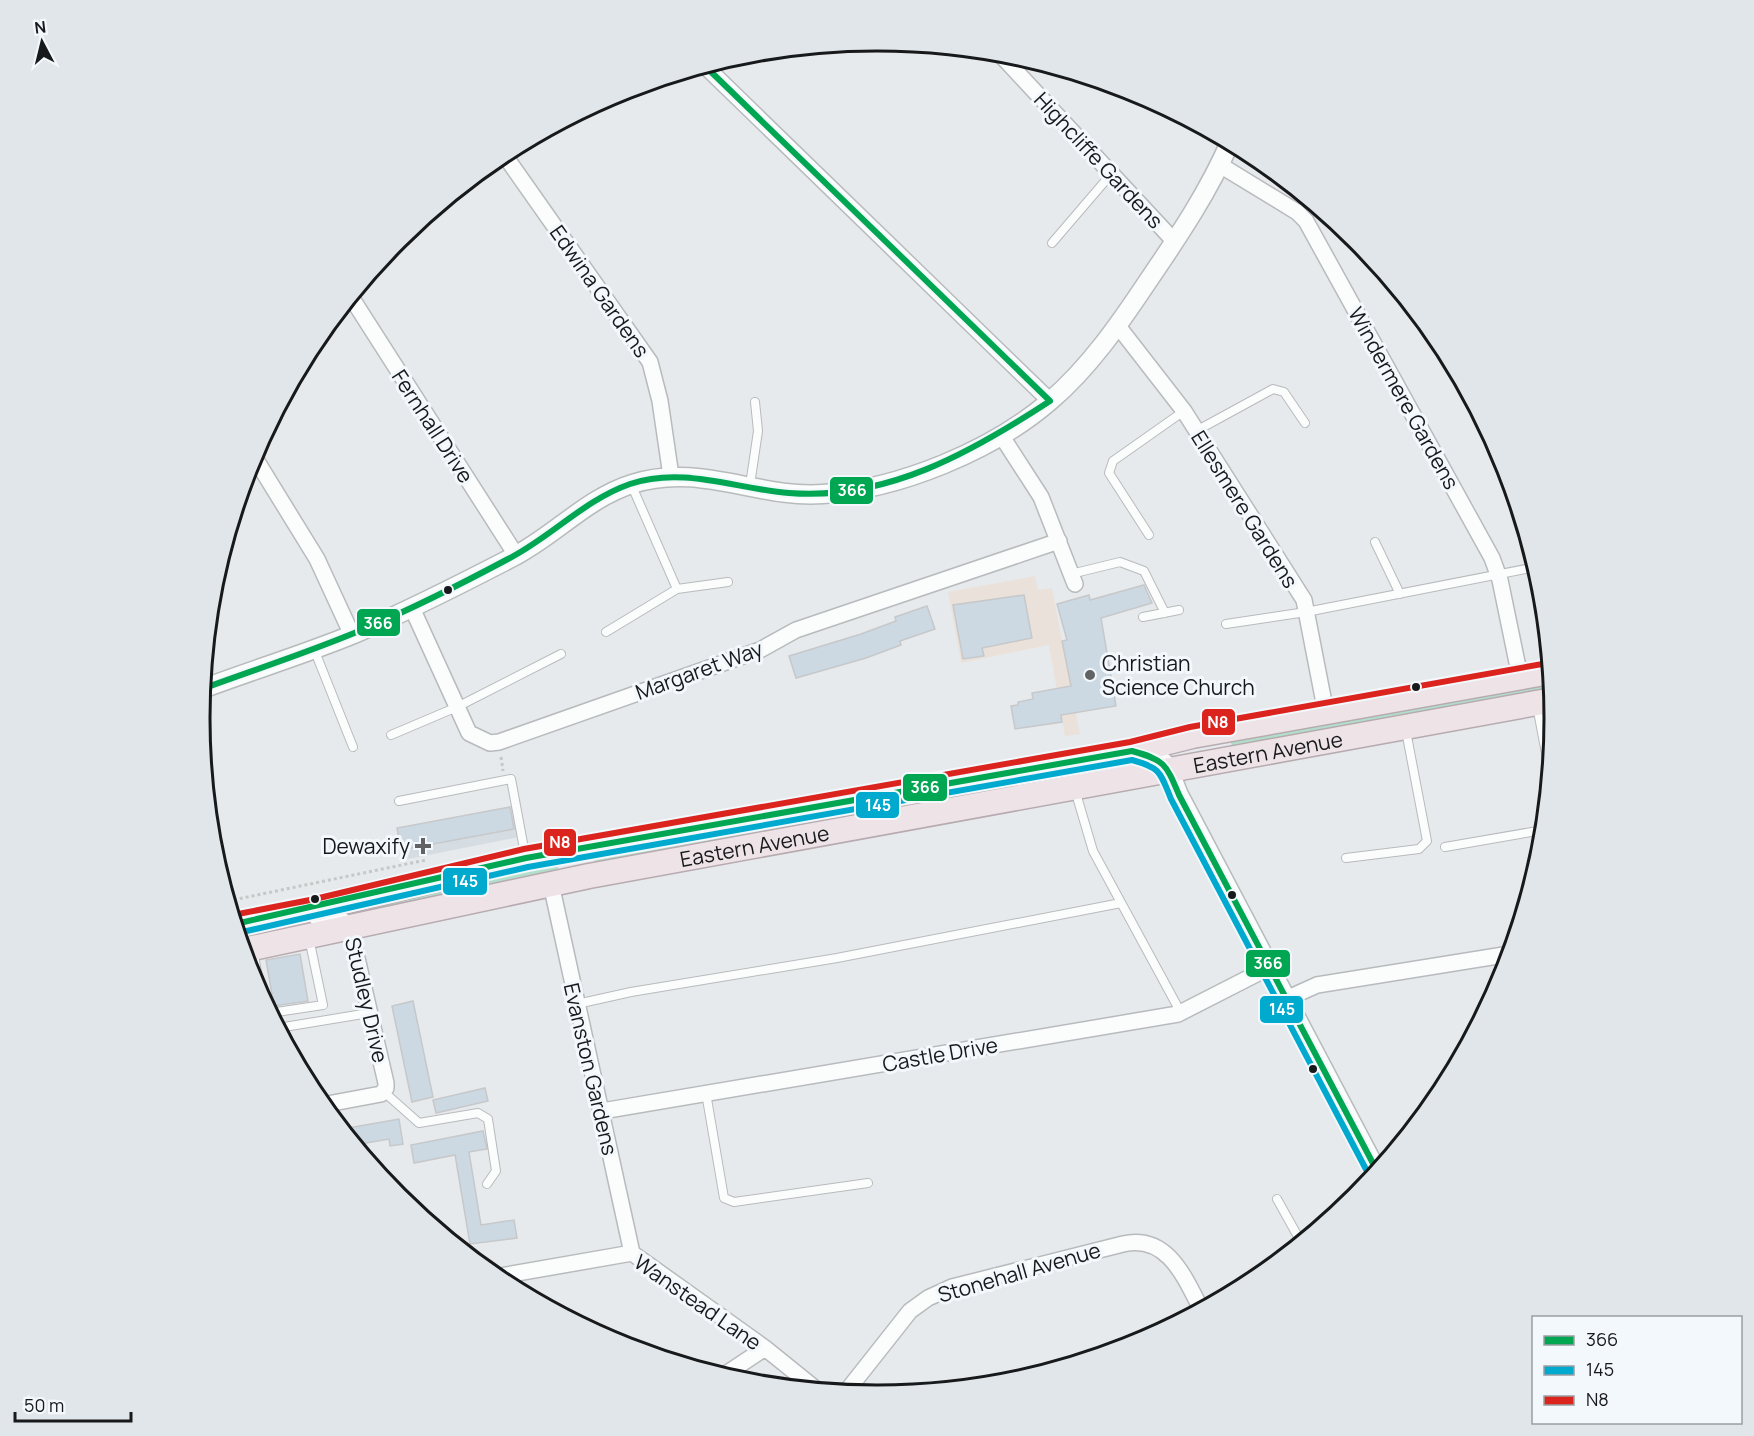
<svg xmlns="http://www.w3.org/2000/svg" width="1754" height="1436" font-family="Manrope,sans-serif">
  <style>
    .built { fill: #d5dde3 }
    .industrial { fill: #eae2da }
    .green { fill: #b2dfcc }
    .building { fill: #ccd8e2; stroke: #c6c8ca; stroke-width: 1.5 }
    .lines { fill: none; stroke-linecap: round; stroke-linejoin: round }
    .service-casing { stroke: #b8bbbd; stroke-width: 10 }
    .minor-casing { stroke: #b8bbbd; stroke-width: 18 }
    .tertiary-casing { stroke: #b8bbbd; stroke-width: 21 }
    .trunk-casing { stroke: #b7abb0; stroke-width: 27 }
    .path { stroke: #c6c7c7; stroke-width: 3; stroke-dasharray: 3 3; stroke-linecap: butt }
    .service { stroke: #fbfcfc; stroke-width: 8 }
    .minor { stroke: #fbfcfc; stroke-width: 15 }
    .tertiary { stroke: #fbfcfc; stroke-width: 18 }
    .trunk { stroke: #eee4e8; stroke-width: 24 }
    .bus-1-casing { stroke: #f2f8fc; stroke-width: 10 }
    .bus-2-casing { stroke: #f2f8fc; stroke-width: 10 }
    .bus-3-casing { stroke: #f2f8fc; stroke-width: 10 }
    .bus-1 { stroke: #00a651; stroke-width: 6 }
    .bus-2 { stroke: #00a9ce; stroke-width: 6 }
    .bus-3 { stroke: #dc241f; stroke-width: 6 }
    .bus-dot { fill: #17191b; stroke: #f2f8fc; stroke-width: 2 }
    .poi-dot { fill: #606264; stroke: #f2f8fc; stroke-width: 2 }
    .labels { text-anchor: middle; dominant-baseline: central; stroke-width: 6; stroke-linejoin: round; paint-order: stroke }
    .street-label { font-size: 21px; fill: #17191b; stroke: #f2f8fc }
    .poi-label { font-size: 21px; fill: #17191b; stroke: #f2f8fc; text-anchor: start }
    .rim { fill: none; stroke: #17191b; stroke-width: 3 }
    .line-badge { stroke: #f2f8fc; stroke-width: 2 }
    .badge-label { font-size: 16px; text-anchor: middle; font-weight: bold; fill: #fff }
  </style>
  <rect width="100%" height="100%" fill="#e7eaec"/>
  <!-- built -->
  <path class="built" d="M513 806 519 837 403 860 397 828Z"/>
  <!-- industrial -->
  <path class="industrial" d="M1035 576 1038 590 1052 588 1080 734 1065 736 1049 645 961 663 948 592Z"/>
  <!-- green -->
  <path class="green" d="M1551 679 1552 689 1232 748 1230 737Z
    M1150 758 1157 763 596 866 593 853 1012 785Z
    M557 861 559 874 362 915 355 911Z"/>
  <!-- building -->
  <path class="building" d="M1144 585 1152 603 1101 618 1116 706 1061 715 1062 722 1015 729 1011 706 1018 705V702L1033 699 1032 693 1071 686 1062 641 1067 640 1057 604 1089 595 1090 600Z
    M1024 595 1032 638 982 648 984 656 963 659 953 605Z
    M927 606 935 629 900 641 901 645 866 658 796 678 789 656 861 634 896 621 895 617Z
    M510 807 514 829 401 850 397 828Z
    M300 954 308 1001 274 1006 266 960Z
    M413 1001 433 1097 412 1102 392 1006Z
    M485 1088 488 1101 436 1113 433 1100Z
    M399 1119 403 1144 390 1146 389 1139 355 1145 342 1129Z
    M483 1131 487 1149 469 1152 481 1225 514 1220 517 1238 470 1244 455 1155 414 1163 411 1145Z"/>
  <g class="lines">
    <!-- service casing -->
    <g class="service-casing">
      <path id="service" d="M1052 243 1112 173
        M1196 431 1273 389 1284 392 1305 423
        M631 484 677 589
        M750 485 758 431 755 402
        M1149 535 1109 473 1113 461 1184 411
        M1375 542 1400 594
        M1071 574 1120 562 1144 571 1165 613
        M1143 617 1179 610
        M1226 624 1306 612 1536 567
        M606 632 677 589 728 582
        M314 649 353 747
        M1537 706 1549 769
        M391 735 457 707 561 654
        M1075 790 1093 851 1181 1013
        M399 801 511 779 525 854
        M1445 847 1543 830
        M1346 858 1419 849 1427 841 1406 731
        M253 950 261 995
        M577 1004 631 992 837 958 1121 903
        M270 1013 323 1005 309 938
        M278 1028 369 1013
        M384 1092 419 1123 478 1113 488 1119 496 1171 487 1184
        M706 1093 724 1198 734 1202 868 1183
        M390 1188 395 1187
        M1277 1199 1301 1242"/>
    </g>
    <!-- minor casing -->
    <g class="minor-casing">
      <path id="minor" d="M999 53 1175 242
        M705 66 1050 401
        M503 153 650 362 660 401 671 476
        M1220 165 1297 212 1306 221 1492 558 1500 580 1520 677
        M351 297 516 555
        M1118 326 1184 411 1304 600 1326 713
        M1001 435 1041 497 1075 584
        M253 455 317 559 352 635
        M412 608 469 733 490 743 499 742 760 650 796 630 1059 541
        M551 884 632 1253
        M316 917C331 915 341 915 350 928L386 1083V1088L381 1094 322 1105
        M1286 999 1317 985 1510 954
        M602 1111 1178 1014 1270 967
        M495 1277 632 1253 765 1348 817 1390
        M723 1376 765 1348
        M846 1392 910 1311 928 1298 952 1287 1123 1244C1167 1234 1184 1276 1201 1309"/>
    </g>
    <!-- tertiary casing -->
    <g class="tertiary-casing">
      <path id="tertiary" d="M202 689C253 670 305 654 354 634 408 611 459 585 511 558 553 537 587 498 632 484 700 462 758 499 823 494 899 489 992 451 1050 401 1089 368 1120 323 1148 281 1178 237 1209 191 1230 142
        M1133 752C1173 762 1164 759 1179 795L1377 1171"/>
    </g>
    <!-- trunk casing -->
    <g class="trunk-casing">
      <g id="trunk">
        <path d="M235 924 317 908 526 858 1132 751 1192 736 1550 672"/>
        <path id="s1" d="M243 950 589 876 1553 700"/>
      </g>
    </g>
    <!-- path -->
    <path class="path" d="M501 757 503 771
      M228 901 426 860"/>
    <!-- service -->
    <use href="#service" class="service"/>
    <!-- minor -->
    <use href="#minor" class="minor"/>
    <!-- tertiary -->
    <use href="#tertiary" class="tertiary"/>
    <!-- trunk -->
    <use href="#trunk" class="trunk"/>
    <!-- bus-1 casing -->
    <g class="bus-1-casing">
      <path id="bus-1" d="M202 689C259 668 316 650 371 626 418 606 463 583 508 559 550 538 584 500 630 484 683 466 736 489 789 493 886 501 972 452 1050 401L705 66
        M235 924 526 858 1132 751C1165 760 1166 764 1179 795L1377 1171"/>
    </g>
    <!-- bus-2 casing -->
    <g class="bus-2-casing">
      <path id="bus-2" d="M238 933 528 867 1132 760C1161 768 1160 772 1171 799L1369 1175"/>
    </g>
    <!-- bus-3 casing -->
    <g class="bus-3-casing">
      <path id="bus-3" d="M233 915 315 899 524 849 1130 742 1190 727 1548 663"/>
    </g>
    <!-- bus-1 -->
    <use href="#bus-1" class="bus-1"/>
    <!-- bus-2 -->
    <use href="#bus-2" class="bus-2"/>
    <!-- bus-3 -->
    <use href="#bus-3" class="bus-3"/>
  </g>
  <!-- markers -->
  <g class="bus-dot">
    <circle cx="448" cy="590" r="5"/>
    <circle cx="1416" cy="687" r="5"/>
    <circle cx="1232" cy="895" r="5"/>
    <circle cx="315" cy="899" r="5"/>
    <circle cx="1313" cy="1069" r="5"/>
  </g>
  <g class="poi-dot">
    <circle cx="1090" cy="675" r="6"/>
    <path d="M420 837h6v6h6v6h-6v6h-6v-6h-6v-6h6z"/>
  </g>
  <g class="labels">
    <!-- street labels -->
    <g class="street-label">
      <text transform="translate(1099 160) rotate(47)">Highcliffe Gardens</text>
      <text transform="translate(600 291) rotate(55)">Edwina Gardens</text>
      <text transform="translate(1404 398) rotate(61)">Windermere Gardens</text>
      <text transform="translate(433 426) rotate(57)">Fernhall Drive</text>
      <text transform="translate(1245 509) rotate(58)">Ellesmere Gardens</text>
      <text transform="translate(699 670) rotate(-20)">Margaret Way</text>
      <text stroke="none"><textPath href="#s1" startOffset="1044">Eastern Avenue</textPath></text>
      <text stroke="none"><textPath href="#s1" startOffset="522">Eastern Avenue</textPath></text>
      <text transform="translate(367 1000) rotate(77)">Studley Drive</text>
      <text transform="translate(940 1054) rotate(-10)">Castle Drive</text>
      <text transform="translate(591 1069) rotate(77)">Evanston Gardens</text>
      <text transform="translate(1019 1272) rotate(-16)">Stonehall Avenue</text>
      <text transform="translate(698 1302) rotate(35)">Wanstead Lane</text>
    </g>
    <!-- poi labels -->
    <g class="poi-label">
      <text x="1102" y="663">Christian<tspan x="1102" dy="24">Science Church</tspan></text>
      <text x="410" y="846" text-anchor="end">Dewaxify</text>
    </g>
  </g>
  <!-- crop -->
  <path d="M0 0H1754V1436H0ZM210 718a667 667 0 1 1 1334 0a667 667 0 1 1-1334 0Z" fill="#e0e6ea" fill-rule="evenodd"/>
  <path class="rim" d="M210 718a667 667 0 1 1 1334 0a667 667 0 1 1-1334 0Z"/>
  <g class="line-badge">
    <rect x="829" y="476" width="45" height="29" rx="6" fill="#00a651"/>
    <rect x="356" y="608" width="45" height="29" rx="6" fill="#00a651"/>
    <rect x="1201" y="708" width="35" height="28" rx="6" fill="#dc241f"/>
    <rect x="902" y="773" width="46" height="29" rx="6" fill="#00a651"/>
    <rect x="855" y="791" width="45" height="28" rx="6" fill="#00a9ce"/>
    <rect x="543" y="828" width="34" height="29" rx="6" fill="#dc241f"/>
    <rect x="442" y="867" width="46" height="29" rx="6" fill="#00a9ce"/>
    <rect x="1245" y="949" width="46" height="29" rx="6" fill="#00a651"/>
    <rect x="1259" y="995" width="45" height="29" rx="6" fill="#00a9ce"/>
  </g>
  <g class="badge-label">
    <text x="852" y="496">366</text>
    <text x="378" y="629">366</text>
    <text x="1218" y="728">N8</text>
    <text x="925" y="793">366</text>
    <text x="878" y="811">145</text>
    <text x="560" y="848">N8</text>
    <text x="465" y="887">145</text>
    <text x="1268" y="969">366</text>
    <text x="1282" y="1015">145</text>
  </g>
  <!-- legend -->
  <rect x="1532" y="1316" width="210" height="108" fill="#f2f8fc" stroke="#9a9fa2" stroke-width="1.5"/>
  <rect x="1544" y="1336" width="30" height="9" fill="#00a651" stroke="#9a9fa2" stroke-width="1.5"/>
  <text x="1586" y="1346" font-size="18" fill="#17191b">366</text>
  <rect x="1544" y="1366" width="30" height="9" fill="#00a9ce" stroke="#9a9fa2" stroke-width="1.5"/>
  <text x="1586" y="1376" font-size="18" fill="#17191b">145</text>
  <rect x="1544" y="1396" width="30" height="9" fill="#dc241f" stroke="#9a9fa2" stroke-width="1.5"/>
  <text x="1586" y="1406" font-size="18" fill="#17191b">N8</text>
  <!-- north arrow -->
  <g transform="translate(42 42) rotate(353)" stroke="#f2f8fc" stroke-width="4.5" paint-order="stroke">
  <path d="M0-4.5L10 22L0 15L-10 22Z" fill="#17191b"/>
  <text y="-9" font-size="16" font-weight="bold" text-anchor="middle" fill="#17191b">N</text>
  </g>
  <!-- scale -->
  <path d="M15 1412v9h116v-9" fill="none" stroke="#17191b" stroke-width="3"/>
  <text x="24" y="1412" font-size="18" fill="#17191b" stroke="#f2f8fc" stroke-width="4.5" paint-order="stroke">50 m</text>
</svg>
